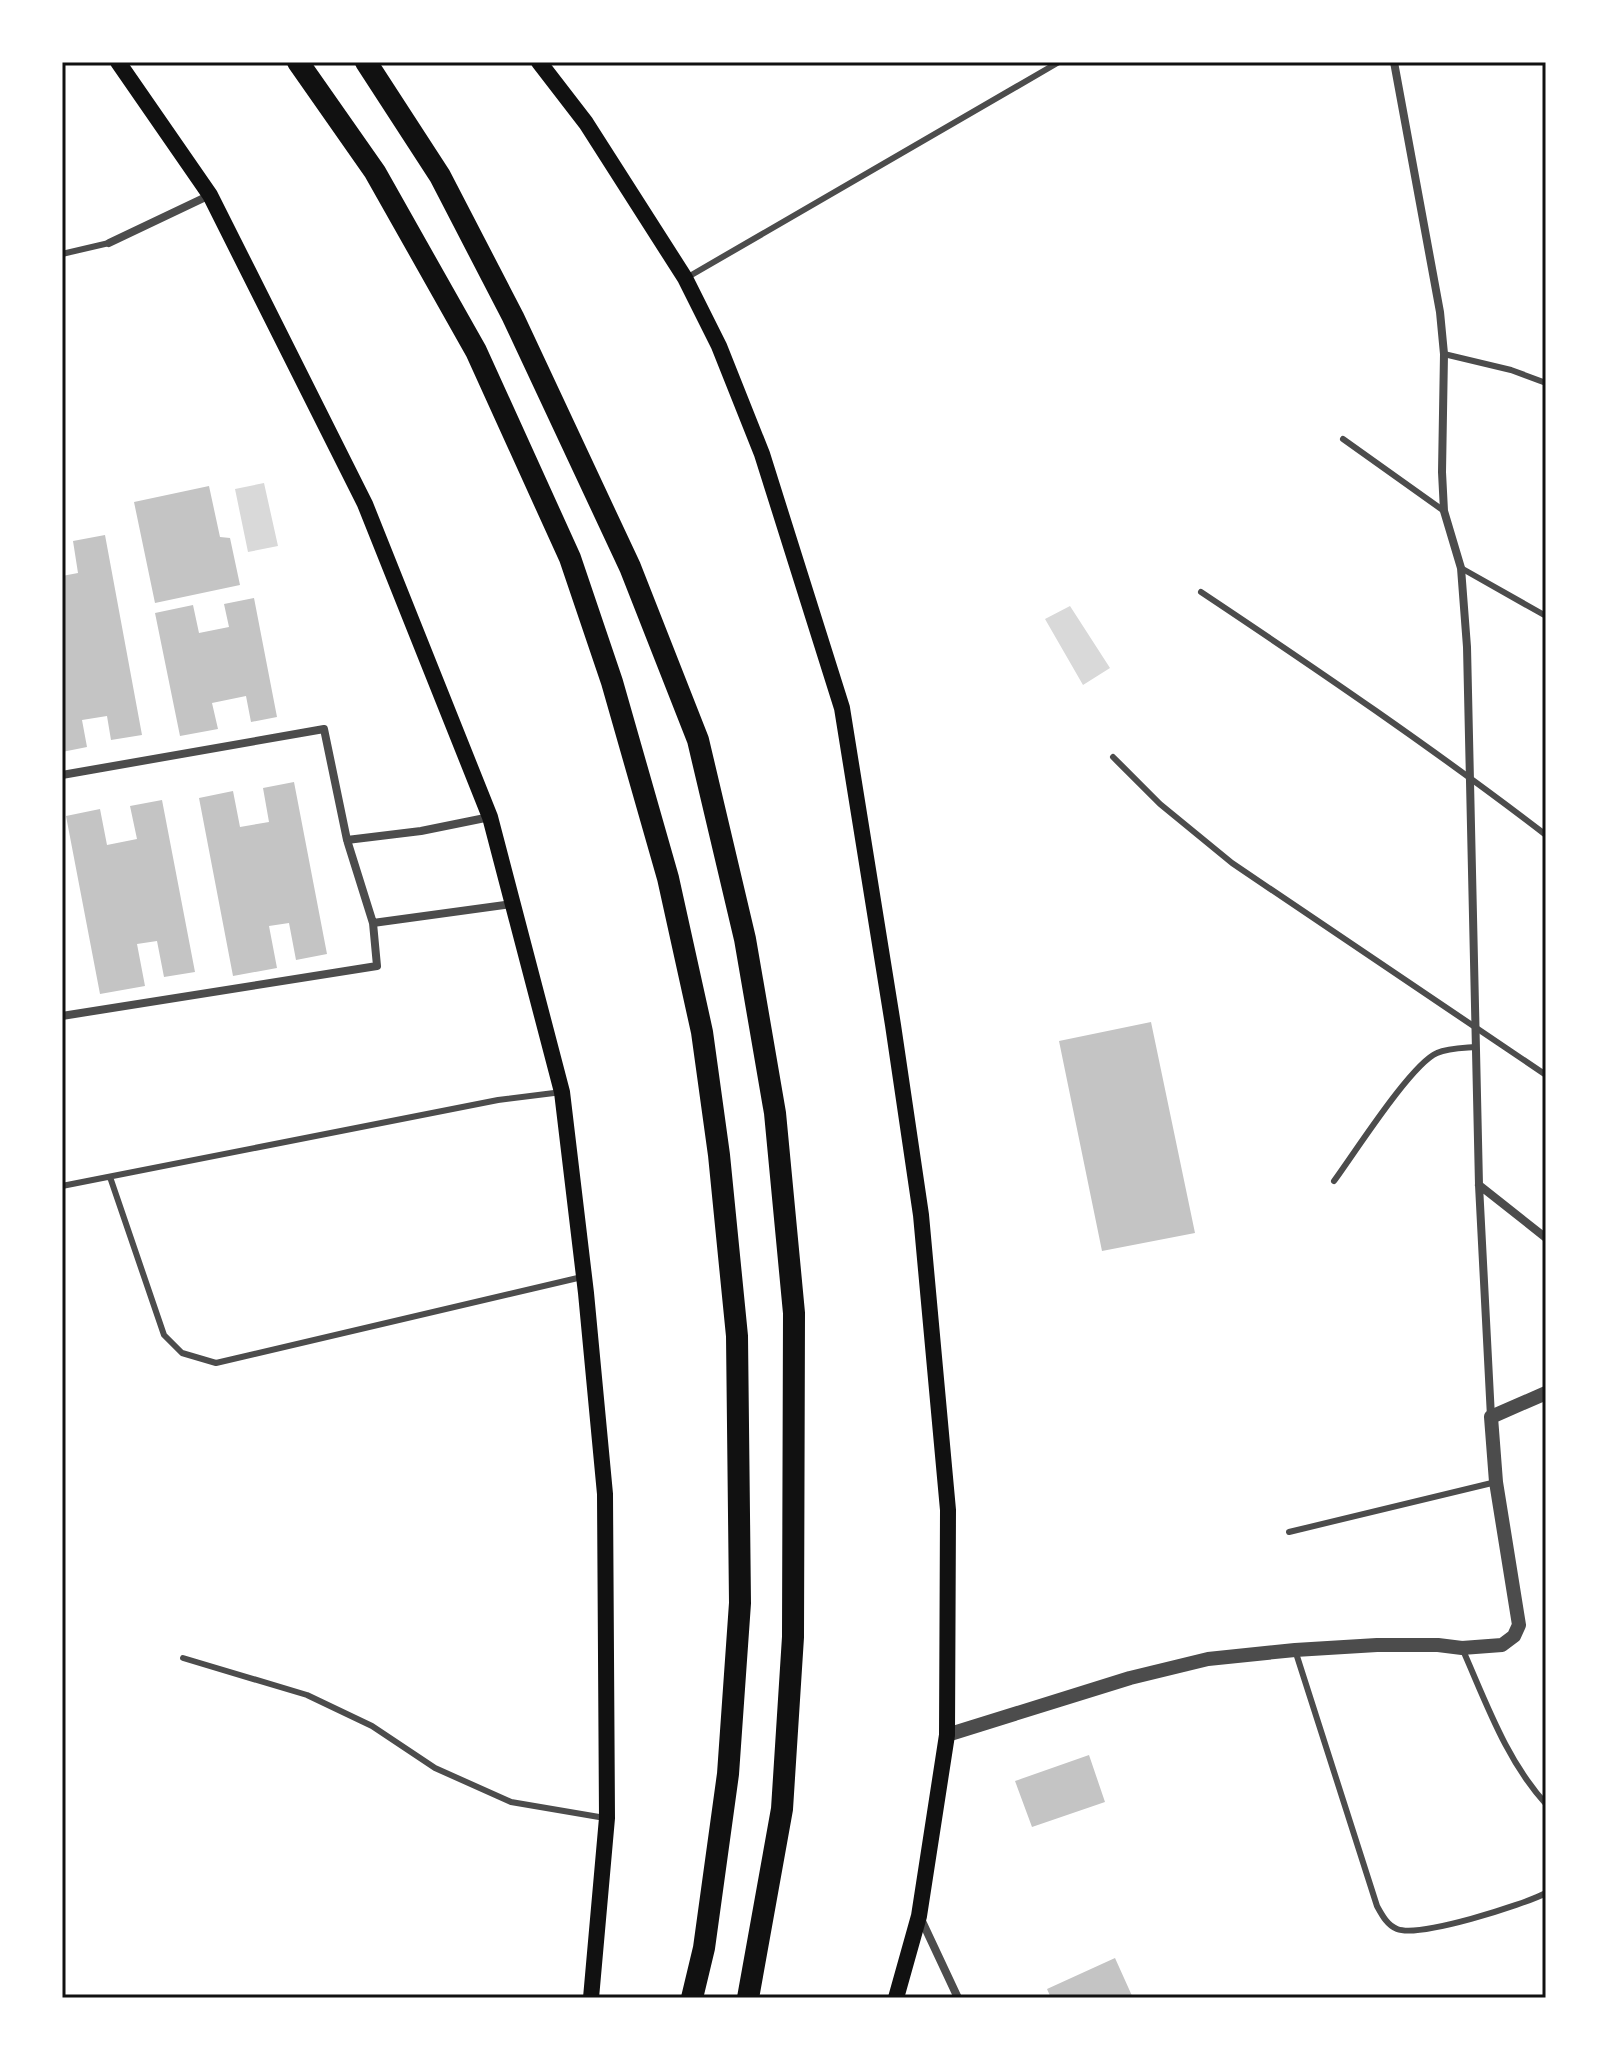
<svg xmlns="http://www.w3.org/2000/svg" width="1608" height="2060" font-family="'Fira Sans Condensed',sans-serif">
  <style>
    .water { fill: #d9d9d9 }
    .building { fill: #c4c4c4 }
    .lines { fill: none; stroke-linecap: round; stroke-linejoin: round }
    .service { stroke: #4c4c4c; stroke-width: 6 }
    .minor { stroke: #4c4c4c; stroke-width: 8 }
    .tertiary { stroke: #4c4c4c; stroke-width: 14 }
    .secondary { stroke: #111; stroke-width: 16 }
    .trunk { stroke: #111; stroke-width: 22 }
    .neatline { fill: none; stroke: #111; stroke-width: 3 }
  </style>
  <rect width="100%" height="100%" fill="#fff"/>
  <!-- water -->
  <path class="water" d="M264 483 278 546 248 552 235 489Z
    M1070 606 1110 668 1083 685 1045 619Z"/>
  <!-- building -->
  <path class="building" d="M209 486 220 537 230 538 240 585 155 603 134 502Z
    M105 535 142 735 111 740 107 716 82 720 87 747 62 752V576L78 573 73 541Z
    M254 598 277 717 251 722 246 696 212 703 218 729 180 736 155 613 193 605 199 633 229 627 224 604Z
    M294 782 327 954 296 960 289 923 269 926 277 968 233 976 199 798 233 791 240 827 269 822 263 788Z
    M162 800 195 972 164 977 157 941 137 944 145 986 100 994 66 816 100 809 107 845 137 839 130 806Z
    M1151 1022 1195 1233 1102 1251 1059 1041Z
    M1089 1755 1105 1802 1032 1827 1015 1781Z
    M1115 1958 1133 1998H1051L1047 1989Z"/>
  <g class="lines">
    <!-- service -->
    <path class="service" d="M62 254 109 243
      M688 277 1059 62
      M1444 354 1511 370 1546 383
      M1343 439 1444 511
      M1461 568 1546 616
      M1201 592C1318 670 1434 749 1546 835
      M1113 757 1160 804 1232 863 1546 1075
      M110 1177 164 1335 182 1353 216 1363 582 1277
      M1334 1181C1354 1154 1411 1064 1437 1053 1448 1048 1463 1048 1475 1047
      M62 1186 498 1100 562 1092
      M1289 1532 1496 1482
      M1462 1648C1486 1702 1506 1760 1546 1804
      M1295 1650 1377 1906C1382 1915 1387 1925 1397 1929 1419 1938 1523 1905 1546 1893
      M183 1658 307 1695 372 1726 435 1768 511 1802 605 1818"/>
    <!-- minor -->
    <path class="minor" d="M1394 62 1440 312 1444 354 1442 472 1444 511 1461 568 1467 647 1479 1185 1491 1417
      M109 243 210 195
      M62 775 324 729 347 840 373 923 377 966 62 1016
      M347 840 421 831 490 817
      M373 923 512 904
      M1479 1185 1546 1238
      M921 1919 958 1998"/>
    <!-- tertiary -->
    <path class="tertiary" d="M947 1735 1130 1678 1208 1659 1295 1650 1377 1645H1438L1462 1648 1502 1645 1514 1636 1519 1625 1496 1482 1491 1417 1546 1393"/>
    <!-- secondary -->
    <path class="secondary" d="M118 62 210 195 365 504 490 817 562 1092 586 1293 605 1494 607 1818 591 1998
      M539 62 586 123 685 278 719 346 762 454 842 708 893 1025 921 1215 948 1510 947 1735 919 1916 896 1998"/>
    <!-- trunk -->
    <path class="trunk" d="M298 62 375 172 476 351 570 558 612 682 668 878 702 1032 719 1155 737 1336 740 1603 728 1774 704 1948 692 1998
      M366 62 440 176 513 317 630 567 698 740 745 939 775 1113 794 1313 793 1637 782 1809 748 1998"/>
  </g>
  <!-- border -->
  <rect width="1608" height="2060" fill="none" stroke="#ffffff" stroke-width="128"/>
  <rect x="64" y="64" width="1480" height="1932" class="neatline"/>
</svg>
